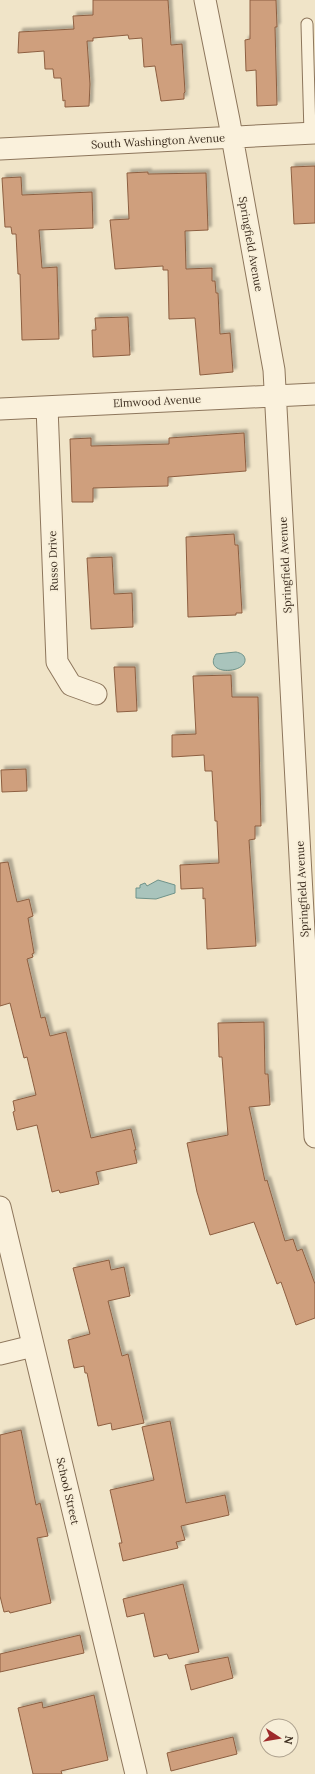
<svg xmlns="http://www.w3.org/2000/svg" width="315" height="1774" font-family="Lora,serif">
  <style>
    .water { fill: #a9c4bc; stroke: #6f938a }
    .building { fill: #cf9f7d; stroke: #8d5f41; filter: url(#shadow) }
    .lines { fill: none; stroke-linecap: round; stroke-linejoin: round }
    .lane-casing { stroke: #8d765c; stroke-width: 13 }
    .street-casing { stroke: #8d765c; stroke-width: 23 }
    .lane { stroke: #faf1dc; stroke-width: 11 }
    .street { stroke: #faf1dc; stroke-width: 21 }
    .labels { text-anchor: middle; dominant-baseline: central; stroke-width: 3.5; stroke-linejoin: round; paint-order: stroke }
    .street-label { font-size: 11px; fill: #3d2e20; stroke: #f7eed8 }
  </style>
  <defs>
    <filter id="shadow"><feDropShadow dx="3.5" dy="-3.5" stdDeviation="1" flood-color="#0004"/></filter>
  </defs>
  <rect width="100%" height="100%" fill="#f0e4c8"/>
  <!-- water -->
  <path class="water" d="M236 652C240 653 244 654 245 659 247 674 202 676 216 654Z
    M158 880 175 885V893L156 899 136 898V888H140V885L145 883 147 886Z"/>
  <!-- building -->
  <path class="building" d="M93 0H168L171 45 182 44 185 92 184 93V99L161 101 155 66 144 67 142 38 129 39 128 35 93 38V41H87L90 84 89 106 65 107V100L63 101 61 78H54L53 69H45L44 51 18 53 19 32 74 29 73 16 93 15Z
    M250 0H276L277 27H275L277 105 257 106 256 70 246 71 245 40 250 39Z
    M315 166V223L294 224 291 167Z
    M148 172V174L206 173 208 230 185 231 186 269 212 268V281H215L216 293H218L220 334 230 333 233 372 200 375 195 318 169 319 168 270H163V266L115 269 110 220 129 219 127 173Z
    M21 177 22 195 92 192 93 228 39 230 42 268 57 267 59 339 22 340 20 274H18L16 234H12L11 227H5L2 178Z
    M128 317 130 355 93 357 92 330H96L95 318Z
    M244 433 246 471 168 477V486L93 488V502H72L70 439 91 438V446L169 444V438Z
    M234 534 235 545H238L242 613H236V615L188 617 186 537Z
    M112 557 114 594 132 593 133 627 91 629 87 558Z
    M114 667H135L137 711 117 712Z
    M231 675 232 697H258L261 826H255V839L249 840 256 946 207 949 205 898 203 899V888L181 889 180 865 219 863 217 821H215L212 771H205L204 755 172 757V735L196 734 193 676Z
    M26 769 27 791 2 792 1 770Z
    M8 862 17 902 29 899 33 916 28 918 34 953 32 954 33 957 27 959 41 1018 45 1017 50 1036 66 1032 91 1138 131 1129 136 1150H134L137 1163 96 1172 99 1184 60 1193 59 1190 52 1192 37 1125 17 1130 13 1112 15 1111 13 1101 36 1095 27 1057 24 1058 10 1003 0 1006V863Z
    M264 1022 265 1074H268L270 1105 249 1107 265 1181 267 1180 285 1241 293 1239 297 1251 302 1249 315 1284V1318L296 1325 281 1282 277 1284 254 1222 210 1235 197 1192 187 1143 228 1135 222 1057H219L218 1023Z
    M109 1260 111 1270 124 1267 130 1296 108 1301 122 1356 128 1354 144 1423 112 1430 111 1423 98 1426 87 1373H85L84 1366 74 1368 68 1340 90 1334 73 1268Z
    M170 1421 186 1503 225 1495 229 1515 181 1526 185 1540 176 1542 178 1548 123 1561 119 1543H122L110 1490 154 1480 142 1427Z
    M21 1430 36 1505 40 1503 48 1536 37 1538 51 1603 10 1613 9 1611 4 1612 0 1596V1435Z
    M183 1584 199 1652 169 1659 167 1654 154 1657 144 1613 127 1617 123 1599Z
    M80 1635 84 1653 0 1672V1654Z
    M228 1657 233 1678 191 1690 185 1665Z
    M94 1695 108 1760 61 1771 62 1774H33L18 1708 42 1702 43 1708Z
    M233 1737 237 1754 171 1771 167 1753Z"/>
  <g class="lines">
    <!-- lane casing -->
    <g class="lane-casing">
      <path id="lane" d="M307 24 310 134"/>
    </g>
    <!-- street casing -->
    <g class="street-casing">
      <path id="street" d="M205 0 229 120 274 370 315 1137
        M0 149 315 133
        M47 407 57 662 71 685 96 694
        M0 409 315 394
        M0 1207 136 1774
        M0 1354 33 1346"/>
    </g>
    <!-- lane -->
    <use href="#lane" class="lane"/>
    <!-- street -->
    <use href="#street" class="street"/>
  </g>
  <g class="labels">
    <!-- street labels -->
    <g class="street-label">
      <text transform="translate(158 141) rotate(-3)">South Washington Avenue</text>
      <text transform="translate(251 244) rotate(80)">Springfield Avenue</text>
      <text transform="translate(157 401) rotate(-3)">Elmwood Avenue</text>
      <text transform="translate(53 561) rotate(-92)">Russo Drive</text>
      <text transform="translate(285 565) rotate(-93)">Springfield Avenue</text>
      <text transform="translate(302 889) rotate(-93)">Springfield Avenue</text>
      <text transform="translate(68 1491) rotate(77)">School Street</text>
    </g>
  </g>
  <!-- north arrow -->
  <g transform="translate(279 1738) rotate(102)"><circle r="19" fill="#f7eed8" stroke="#ada18e"/>
  <path d="M0-3L7 15L0 10L-7 15Z" fill="#9e2a2b"/>
  <text y="-6" font-size="11" font-weight="bold" text-anchor="middle" fill="#3d2e20">N</text>
  </g>
</svg>
